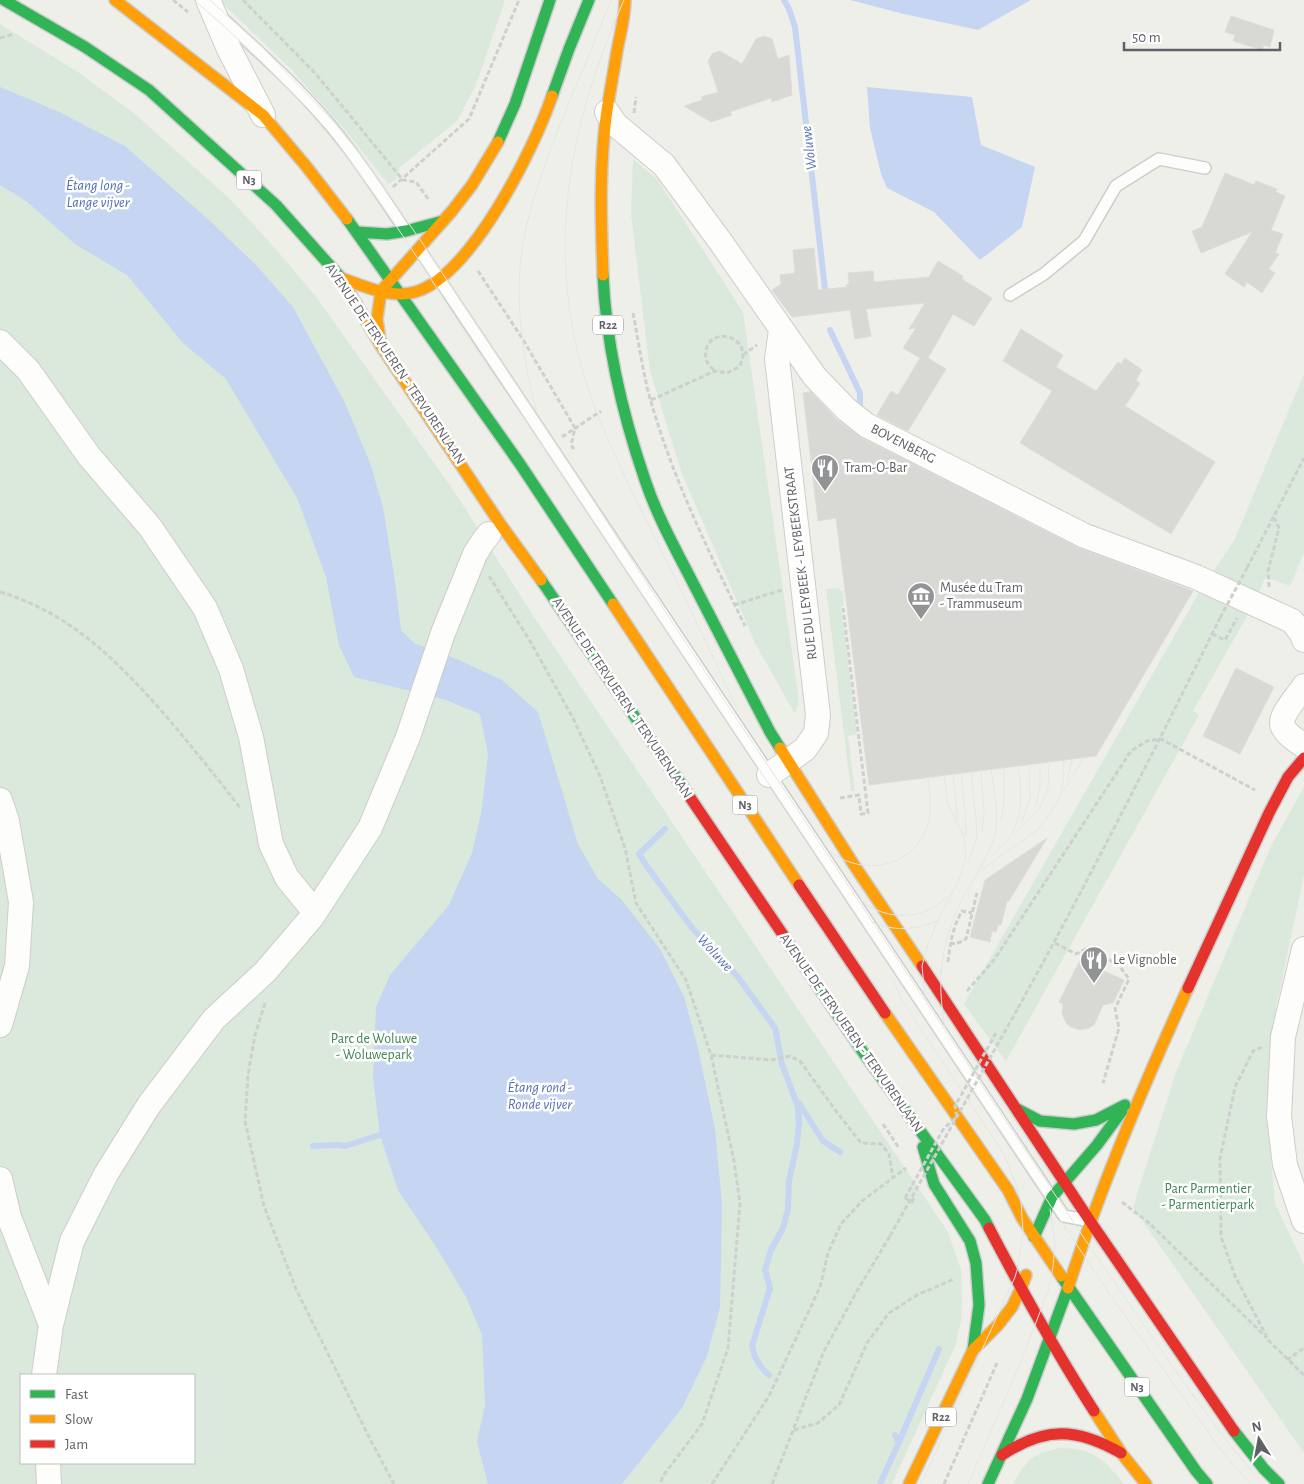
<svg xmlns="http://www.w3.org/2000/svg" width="1304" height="1484" font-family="'Alegreya Sans',sans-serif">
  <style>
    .green { fill: #dae9db; fill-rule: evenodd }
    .water { fill: #c5d5f2 }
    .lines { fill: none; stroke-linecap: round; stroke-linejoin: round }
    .stream { stroke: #c5d5f2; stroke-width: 6 }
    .building { fill: #d8d8d5; stroke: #deddd9 }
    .lane-casing { stroke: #cdcdcc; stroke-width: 14 }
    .street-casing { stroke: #cdcdcc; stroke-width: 26 }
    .fast-casing { stroke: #cccdcd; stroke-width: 14 }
    .slow-casing { stroke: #cccdcd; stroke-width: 14 }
    .jam-casing { stroke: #cccdcd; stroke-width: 14 }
    .path { stroke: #cdd0cf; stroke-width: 3; stroke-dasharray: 5 2.5; stroke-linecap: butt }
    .lane { stroke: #fdfdfc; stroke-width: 11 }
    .street { stroke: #fdfdfc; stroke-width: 24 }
    .fast { stroke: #30b455; stroke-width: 11 }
    .slow { stroke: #ff9f0a; stroke-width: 11 }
    .jam { stroke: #e5322d; stroke-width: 11 }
    .tram { stroke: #e5e5e4; stroke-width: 1 }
    .path-bridge { stroke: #cdd0cf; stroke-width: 3; stroke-dasharray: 5 2.5; stroke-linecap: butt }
    .labels { text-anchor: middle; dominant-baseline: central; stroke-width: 5; stroke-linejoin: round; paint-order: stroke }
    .shield { fill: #fff; stroke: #909095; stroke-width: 1 }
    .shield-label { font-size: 12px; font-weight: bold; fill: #606167 }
    .street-label { font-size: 14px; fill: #606167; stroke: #fff }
    .poi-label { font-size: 14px; fill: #606167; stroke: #fff; text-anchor: start }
    .park-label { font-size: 14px; fill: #418453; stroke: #fff }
    .water-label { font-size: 15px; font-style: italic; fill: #5770b7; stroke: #fff }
  </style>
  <rect width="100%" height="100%" fill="#efefea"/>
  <!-- green -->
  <path class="green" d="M219 0H505L476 85 457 121 400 167 396 180 388 184 346 131 290 68Z
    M0 24 78 72 135 114 230 199 275 248 317 298 456 494 534 617 948 1232 961 1270 962 1297 961 1320 956 1344 946 1366 892 1484H0ZM21 1375H194V1463H21Z
    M633 159 657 179 743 312 799 701 795 714 756 645 682 474 650 371 631 214Z
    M1304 374V553L1290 586 1266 577 1246 618 1193 711 1199 715 1006 1061 964 1004 1201 589 1234 541Z
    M839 588 840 591H843L844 606 841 607 857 734 848 736 855 791H851L826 589Z
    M1304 787V875L1276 1008 1268 1126 1275 1203 1304 1265V1453L1133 1207 1176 1072 1271 846Z
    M1060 1448C1093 1448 1104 1459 1124 1484H1013C1027 1459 1032 1454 1060 1448Z"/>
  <!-- water -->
  <path class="water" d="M850 0H1031L978 30 904 14Z
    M0 87 59 112 125 146 210 221 256 265 293 307 345 403 370 463 383 507 394 575 401 630 414 643 459 660 502 680 538 712 578 844 598 879 622 900 660 949 684 997 697 1044 715 1129 722 1204 720 1307 707 1356 682 1408 622 1484H488L477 1442 485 1405 482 1335 466 1297 435 1245 398 1190 380 1135 373 1078 376 1007 390 975 449 905 472 853 482 808 488 754 480 714 446 700 354 677 339 645 326 577 298 500 226 379 183 343 127 275 75 244 26 201 0 185Z
    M867 87 972 97 981 145 1035 167 1022 227 980 260 934 212 887 188 881 174 870 128Z"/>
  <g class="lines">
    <!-- stream -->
    <path class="stream" d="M784 0 789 9 795 27 826 298
      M830 330 860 393V405
      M665 829 639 854 648 868 692 928 738 977 775 1028 782 1064 798 1107 799 1123 797 1144 789 1181 788 1209 783 1228 771 1250 765 1270 770 1288 752 1346 755 1357 761 1367 769 1375
      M799 1103 823 1141 840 1152
      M313 1146 338 1145 345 1146 380 1135
      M899 1442 939 1349
      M880 1484 899 1442 895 1435"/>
  </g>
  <!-- building -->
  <path class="building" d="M1231 16 1274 30 1270 47 1264 45 1262 50 1233 41 1235 35 1225 32Z
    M764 36 772 39 778 59 789 55 792 95 772 102 771 98 730 112 732 115 711 122 684 106 702 100 701 97 718 92 708 61 712 54 720 51 742 64 756 39Z
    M1225 173 1254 185 1256 181 1277 189 1276 192 1285 196 1271 230 1283 234 1275 253 1279 254 1269 269 1275 273 1262 293 1247 282 1244 287 1225 274 1252 232 1201 253 1192 231 1202 227Z
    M814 248 818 290 847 287 846 285 849 284 848 273 873 271 874 282 929 277 938 261 963 276 962 279 992 298 974 326 953 314 928 358 946 369 908 431 877 415 891 391 898 395 920 358 903 348 916 328 909 329 925 303 866 309 871 336 855 339 850 310 792 317 772 290 781 284 780 275 795 273 793 250Z
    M1021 329 1063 355 1056 367 1096 391 1118 362 1121 364 1125 358 1142 370 1136 380 1140 383 1125 406 1215 462 1171 534 1020 443 1052 391 1003 361Z
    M811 392 836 419 860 437 1079 548 1193 591 1096 756 869 785 836 518 818 521 803 393Z
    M1236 668 1274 687 1240 754 1203 736Z
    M1047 838 1009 901H1007L1001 925H998L996 932 992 931 990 942 970 937 985 880Z
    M1082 956 1094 962 1099 961 1102 970 1124 980 1113 1003 1103 1005 1094 1025 1089 1028 1080 1030 1071 1027 1066 1023 1062 1013 1063 1004 1059 1002Z"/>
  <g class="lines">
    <!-- lane casing -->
    <g class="lane-casing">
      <path id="lane" d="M222 18C258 51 298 87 330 125 358 158 381 195 405 230
        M419 249 1064 1216 1085 1220
        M1010 295 1044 274 1084 241 1116 186 1159 159 1205 168"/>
    </g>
    <!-- street casing -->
    <g class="street-casing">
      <path id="street" d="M208 0 229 49 263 115
        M607 112 615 124 664 165 720 241 815 377 846 409 866 425 1085 536 1196 577 1292 621 1302 634 1304 640
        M0 342 28 370 89 456 150 527 205 608 231 669 251 737 271 844 287 878 315 912
        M1304 686C1299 695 1277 717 1283 727 1287 735 1297 741 1304 746
        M769 775 805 749 816 733 818 715 777 359 781 330
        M0 800 7 821 21 902 17 966 0 1025
        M1304 949 1283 1037 1279 1116 1285 1165 1304 1221
        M0 1179 9 1217 51 1325
        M44 1375 51 1325 72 1241 106 1174 149 1105 214 1019 265 972 312 917 370 828 408 737 443 633 475 554 484 540 489 534
        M48 1463 49 1484"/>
    </g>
    <!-- fast casing -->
    <g class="fast-casing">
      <path id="fast" d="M4 0 85 47 149 90 276 205 341 278
        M552 96 569 49 589 0
        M498 142 515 104 550 0
        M347 219 520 464 613 604
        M357 232 387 234 406 231 443 221
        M603 275C606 343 623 416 645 480 657 516 676 550 693 583 719 633 744 682 770 732L780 748
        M541 580 683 787
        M796 954 865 1055 985 1220 989 1228
        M1017 1109 1040 1121 1074 1124 1096 1120 1125 1105
        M923 1147 934 1184 970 1241 976 1263 979 1305 973 1350
        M1034 1237 1052 1197 1097 1145 1122 1111
        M1061 1276 1196 1471 1207 1484
        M1234 1431 1264 1469 1279 1484
        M988 1484 1027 1399 1068 1288"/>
    </g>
    <!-- slow casing -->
    <g class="slow-casing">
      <path id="slow" d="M115 0 263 115 306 166 347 219
        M603 275C601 220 599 165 607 110 610 92 613 74 616 57 619 37 625 20 625 0
        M341 278 381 346 501 525 541 580
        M341 278C364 286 390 299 415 292 471 276 534 149 552 96
        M381 346 377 319 381 291 452 211 472 185 498 142
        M613 604 799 885
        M780 748 854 865 922 966
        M885 1013 1008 1190 1022 1218 1061 1276
        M1068 1288C1101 1185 1143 1086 1188 988
        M1094 1411 1122 1454 1146 1484
        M909 1484 973 1350 998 1325 1012 1307 1022 1286 1026 1275"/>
    </g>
    <!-- jam casing -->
    <g class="jam-casing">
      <path id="jam" d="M683 787 796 954
        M799 885 885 1013
        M922 966 1090 1221
        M1188 988 1269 813 1288 777 1304 758
        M1090 1221 1234 1431
        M989 1228C1022 1291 1056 1352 1094 1411
        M1002 1455C1046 1426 1077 1428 1121 1453"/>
    </g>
    <!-- path -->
    <path class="path" d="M173 0 188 12
      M243 0 315 73 403 180 416 182 429 200
      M0 38 14 34
      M634 113 636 97
      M393 187 469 119 519 0
      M478 271 522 338 575 428 571 445 574 449
      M633 313C638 339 642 366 648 391 670 473 708 550 745 626
      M743 355 757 345
      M651 400 715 371 727 373 739 367C756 338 712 324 706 350 704 359 708 365 715 371
      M562 437 601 411
      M1247 568 1304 458
      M489 576 530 641 573 718 600 776 625 848 636 903 686 980 711 1055 734 1161 740 1203 728 1348 702 1424 663 1476 660 1484
      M1269 587 1268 571 1279 528 1274 518
      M0 592C68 612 114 658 160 709 188 742 215 775 241 809
      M734 605 782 590
      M1212 634 1225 640 1237 618
      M840 798 859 795 861 814 868 813 843 608
      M950 943 956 944 966 939 977 893
      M1055 943 1076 954 1086 949 1118 964 1129 979 1115 1009 1119 1028 1103 1083
      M948 962C950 944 953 926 962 911L972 913
      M967 991 994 960 1131 751 1147 741 1161 739 1255 790
      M265 1003 255 1035 248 1075 245 1121 264 1206 296 1289 371 1441 394 1484
      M1018 1008C1089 880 1155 749 1220 618
      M1262 1047 1253 1051 1235 1087 1220 1159 1221 1237 1235 1276 1269 1341 1304 1375
      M711 1055 771 1060 790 1056 800 1061 836 1111 861 1143 881 1144 889 1154 893 1178
      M883 1124 899 1148
      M905 1198 912 1202 915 1196
      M1122 1202 1149 1223 1267 1338
      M1287 1360 1304 1348
      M794 1430 818 1423 839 1405 867 1343 889 1313 917 1295 954 1279
      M712 1484 769 1396 820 1287 828 1253 841 1224 862 1201 906 1168
      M772 1484 824 1351 857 1291 890 1236
      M944 1484 997 1363"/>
    <!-- lane -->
    <use href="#lane" class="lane"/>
    <!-- street -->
    <use href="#street" class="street"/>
    <!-- fast -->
    <use href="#fast" class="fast"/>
    <!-- slow -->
    <use href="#slow" class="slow"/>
    <!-- jam -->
    <use href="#jam" class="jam"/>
    <!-- tram -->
    <path class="tram" d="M194 0C240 39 284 82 323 128 374 188 417 257 459 323 488 368 521 413 551 458L1111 1296 1221 1450 1250 1484
      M210 0 262 47 333 121 365 160 423 244 589 494 678 631 1084 1238 1184 1383 1229 1444 1263 1484
      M624 0C578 105 552 210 572 325 585 401 621 468 654 536 683 594 711 652 738 711
      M536 410C526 371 520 334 519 294 518 227 544 166 568 105 583 70 597 35 611 0
      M981 770 984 814 982 832
      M961 773 965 811 966 835
      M953 774 958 819
      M1068 778 1072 759
      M1061 791 1064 776 1063 760
      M1036 804 1040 787V763
      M1001 820 1004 802V767
      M1022 821 1030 798 1029 764
      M1012 833C1024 812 1021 789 1018 766
      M828 850C863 879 918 867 929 820 932 806 929 791 928 777
      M992 855 1039 809 1048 789 1049 762
      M968 862 976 840 977 831 971 772
      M981 870 1036 831 1046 820 1084 757
      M861 900C886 922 924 920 947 897
      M872 922C895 932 916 930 939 920
      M894 981 902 1000 1004 1154 1016 1184 1021 1201 1023 1233 1018 1267 1015 1277 921 1484
      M925 998 922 966 927 947 938 920 959 880 966 855 964 837 948 804 944 775
      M945 1027C936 979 941 939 964 896 973 880 989 856 994 838 1000 816 994 791 991 769
      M968 1484 1022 1359 1048 1291 1053 1267 1055 1243 1050 1209"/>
    <!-- path-bridge -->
    <path class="path-bridge" d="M1220 618 1247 568
      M905 1198 944 1128 957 1117 955 1106 996 1033
      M890 1236 1018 1008"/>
  </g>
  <!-- icons -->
  <defs>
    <g id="restaurant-pin" transform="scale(1.4375)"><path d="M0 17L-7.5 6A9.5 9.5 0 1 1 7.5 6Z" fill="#929395" stroke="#fff"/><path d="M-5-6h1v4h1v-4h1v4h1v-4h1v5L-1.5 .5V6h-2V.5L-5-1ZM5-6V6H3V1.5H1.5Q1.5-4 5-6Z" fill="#fff"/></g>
    <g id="museum-pin" transform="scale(1.4375)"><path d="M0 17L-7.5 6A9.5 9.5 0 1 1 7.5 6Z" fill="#929395" stroke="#fff"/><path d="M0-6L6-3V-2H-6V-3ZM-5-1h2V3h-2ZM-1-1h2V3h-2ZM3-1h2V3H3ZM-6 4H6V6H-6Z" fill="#fff"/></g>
  </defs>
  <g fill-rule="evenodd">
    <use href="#restaurant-pin" x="825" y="468"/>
    <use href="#museum-pin" x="921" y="596"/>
    <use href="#restaurant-pin" x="1094" y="960"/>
  </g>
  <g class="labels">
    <!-- shield labels -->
    <g class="shield">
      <rect x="236.5" y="170.5" width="25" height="19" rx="4"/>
      <rect x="593" y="315.5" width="30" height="19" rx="4"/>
      <rect x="732.5" y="795.5" width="25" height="19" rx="4"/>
      <rect x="1124.5" y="1377.5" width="25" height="19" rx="4"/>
      <rect x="926" y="1407.5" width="30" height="19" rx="4"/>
    </g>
    <g class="shield-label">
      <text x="249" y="180">N3</text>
      <text x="608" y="325">R22</text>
      <text x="745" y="805">N3</text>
      <text x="1137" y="1387">N3</text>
      <text x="941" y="1417">R22</text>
    </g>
    <!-- street labels -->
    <g class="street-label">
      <text transform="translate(395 364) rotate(56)">AVENUE DE TERVUEREN - TERVURENLAAN</text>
      <text transform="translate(903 444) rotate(27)">BOVENBERG</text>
      <text transform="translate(801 563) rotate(-97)">RUE DU LEYBEEK - LEYBEEKSTRAAT</text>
      <text transform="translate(622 698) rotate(56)">AVENUE DE TERVUEREN - TERVURENLAAN</text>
      <text transform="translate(851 1033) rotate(55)">AVENUE DE TERVUEREN - TERVURENLAAN</text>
    </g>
    <!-- poi labels -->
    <g class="poi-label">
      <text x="844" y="468">Tram-O-Bar</text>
      <text x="940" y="588">Musée du Tram<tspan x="940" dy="16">- Trammuseum</tspan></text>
      <text x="1113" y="960">Le Vignoble</text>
    </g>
    <!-- park labels -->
    <g class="park-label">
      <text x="374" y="1039">Parc de Woluwe<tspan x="374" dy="16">- Woluwepark</tspan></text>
      <text x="1208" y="1189">Parc Parmentier<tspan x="1208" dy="16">- Parmentierpark</tspan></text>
    </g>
    <!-- water labels -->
    <g class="water-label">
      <text transform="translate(809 148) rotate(-97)">Woluwe</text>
      <text x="98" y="185">Étang long -<tspan x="98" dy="17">Lange vijver</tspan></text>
      <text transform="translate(715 953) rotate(47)">Woluwe</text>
      <text x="540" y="1087">Étang rond -<tspan x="540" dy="17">Ronde vijver</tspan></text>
    </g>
  </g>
  <!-- legend -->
  <rect x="20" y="1374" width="175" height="90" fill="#ffffff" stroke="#bfc0c2"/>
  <rect x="30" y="1390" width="25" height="8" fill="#30b455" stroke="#bfc0c2"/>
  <text x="65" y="1399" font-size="15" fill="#606167">Fast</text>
  <rect x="30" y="1415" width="25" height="8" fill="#ff9f0a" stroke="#bfc0c2"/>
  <text x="65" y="1424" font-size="15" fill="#606167">Slow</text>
  <rect x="30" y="1440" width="25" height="8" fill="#e5322d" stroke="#bfc0c2"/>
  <text x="65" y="1449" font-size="15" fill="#606167">Jam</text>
  <!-- north arrow -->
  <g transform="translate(1259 1439) rotate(349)" stroke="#ffffff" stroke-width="4" paint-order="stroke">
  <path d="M0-4L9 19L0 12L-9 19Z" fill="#606167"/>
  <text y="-8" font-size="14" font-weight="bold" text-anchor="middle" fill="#606167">N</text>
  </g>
  <!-- scale -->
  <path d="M1124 42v8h156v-8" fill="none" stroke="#606167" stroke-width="2.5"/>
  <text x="1132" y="42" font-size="15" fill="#606167" stroke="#ffffff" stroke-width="4" paint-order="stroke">50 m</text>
</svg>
